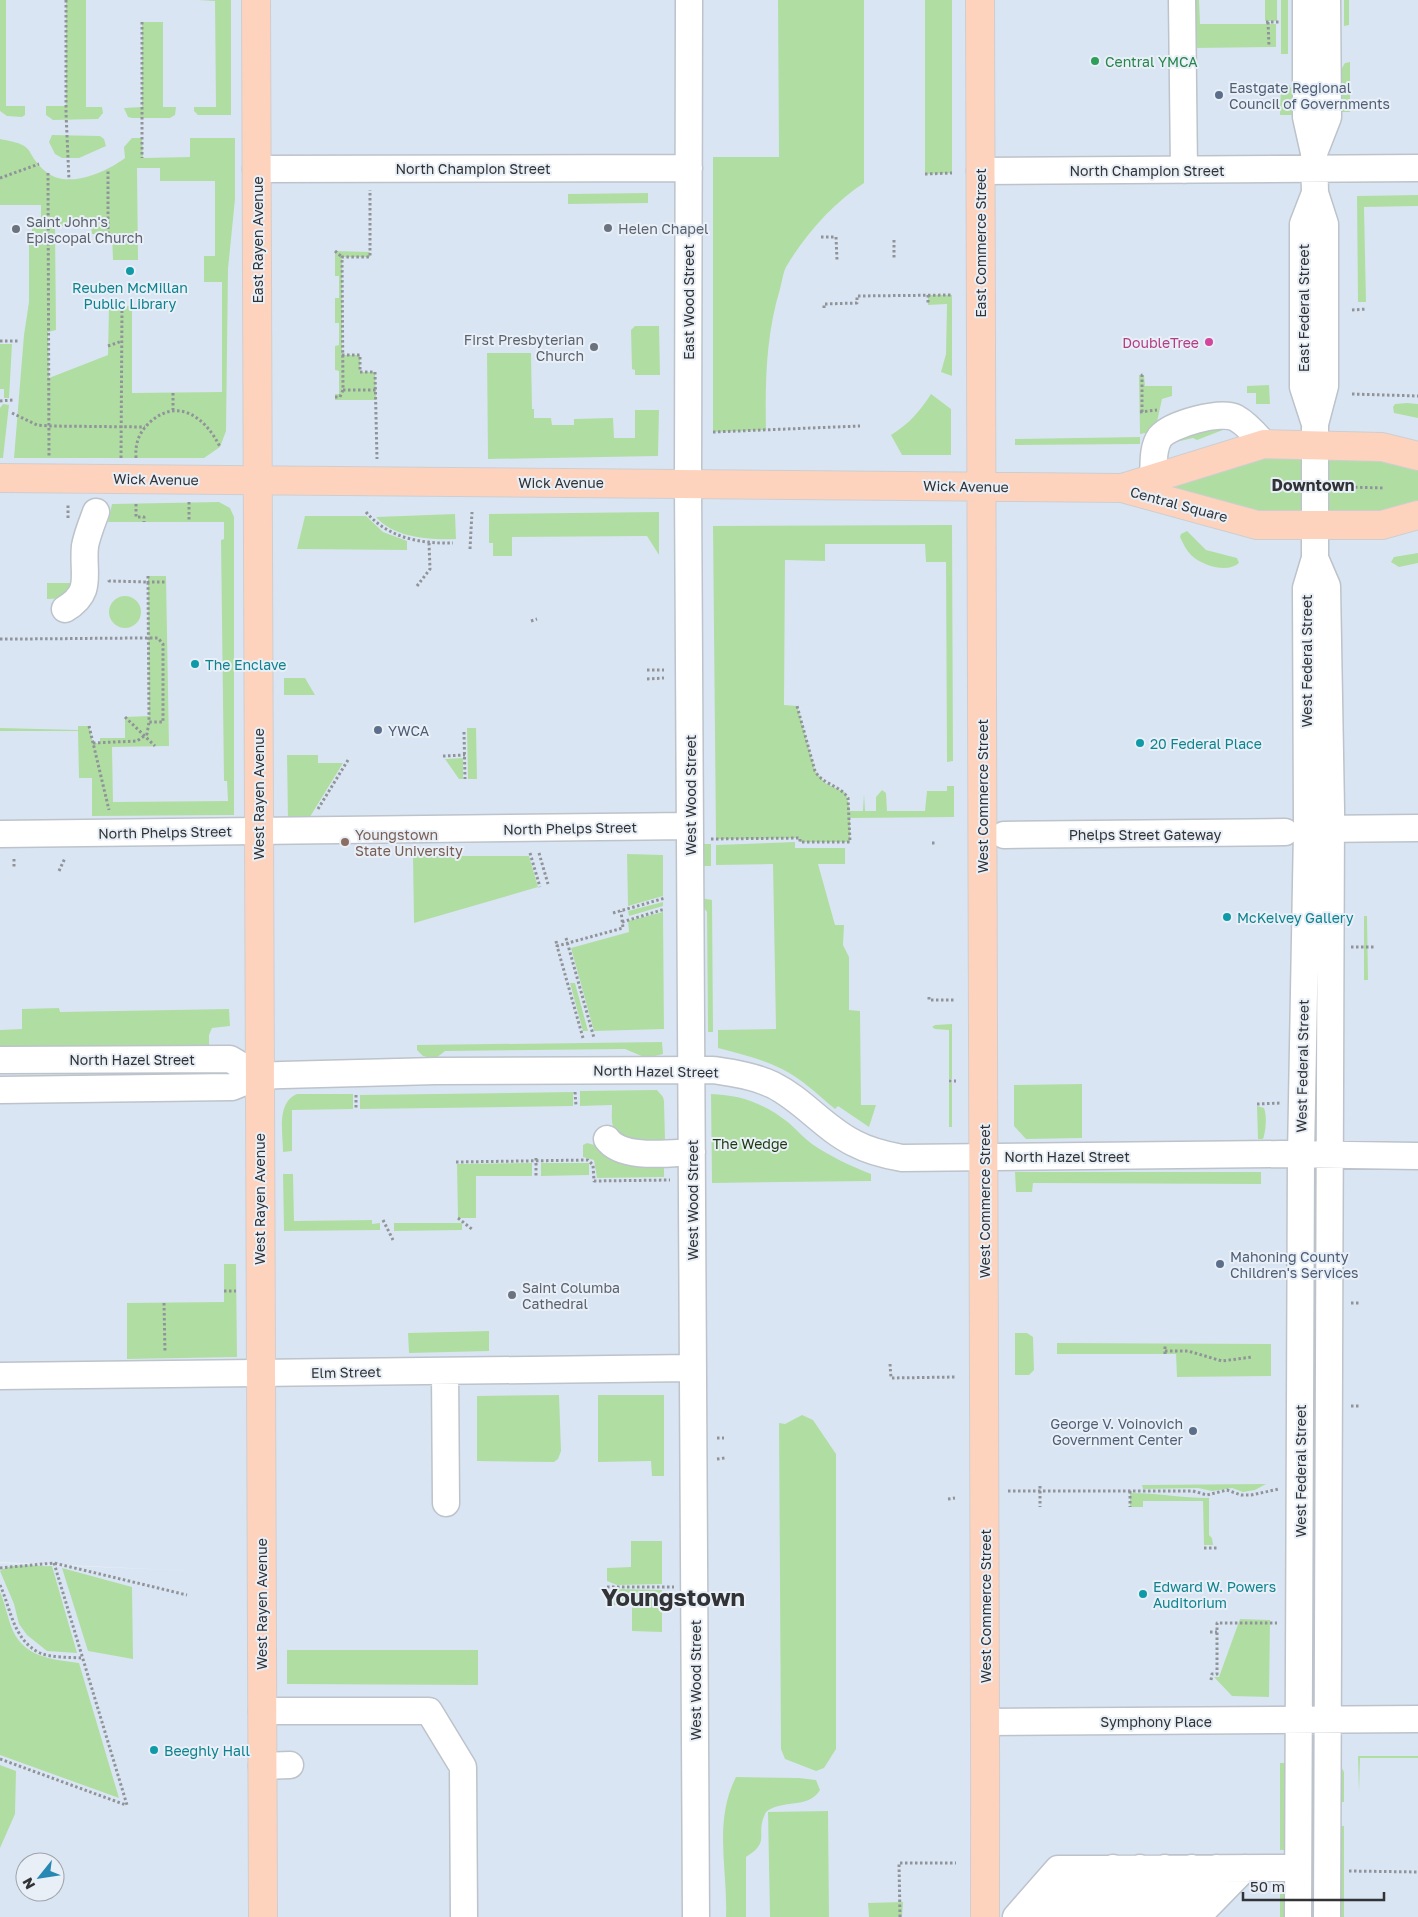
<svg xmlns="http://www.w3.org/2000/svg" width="1418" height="1917" font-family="'Golos Text',sans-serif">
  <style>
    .built { fill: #dae5f3; fill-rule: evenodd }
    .green { fill: #b0dea2; fill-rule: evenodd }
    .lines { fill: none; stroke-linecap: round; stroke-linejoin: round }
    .minor-casing { stroke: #bcc3ca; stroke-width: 29 }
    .major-casing { stroke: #cececf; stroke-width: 30 }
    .path { stroke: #90949a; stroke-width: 3; stroke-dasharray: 2.5 2.5; stroke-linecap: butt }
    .minor { stroke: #fff; stroke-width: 26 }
    .major { stroke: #fed3be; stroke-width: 28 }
    .leisure-dot { fill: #2e9e5b; stroke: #e9eff7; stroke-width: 2 }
    .service-dot { fill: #5c6f8a; stroke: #e9eff7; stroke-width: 2 }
    .worship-dot { fill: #6b7280; stroke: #e9eff7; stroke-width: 2 }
    .culture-dot { fill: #0f9aa8; stroke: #e9eff7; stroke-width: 2 }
    .hotel-dot { fill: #d1479c; stroke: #e9eff7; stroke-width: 2 }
    .education-dot { fill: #8d6e63; stroke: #e9eff7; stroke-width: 2 }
    .labels { text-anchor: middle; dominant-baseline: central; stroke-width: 4; stroke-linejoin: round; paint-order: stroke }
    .leisure-label { font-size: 14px; fill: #27864d; stroke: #e9eff7; text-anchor: start }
    .service-label { font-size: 14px; fill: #4e5e75; stroke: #e9eff7; text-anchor: start }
    .street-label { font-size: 14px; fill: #313336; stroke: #e9eff7 }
    .worship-label { font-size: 14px; fill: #5b616d; stroke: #e9eff7; text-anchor: start }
    .culture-label { font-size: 14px; fill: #0d838f; stroke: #e9eff7; text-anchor: start }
    .hotel-label { font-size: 14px; fill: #b23c85; stroke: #e9eff7; text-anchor: end }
    .education-label { font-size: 14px; fill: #785e54; stroke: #e9eff7; text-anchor: start }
    .park-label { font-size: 14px; fill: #1a390f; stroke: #e9eff7 }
    .quarter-label { font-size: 16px; font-weight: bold; fill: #313336; stroke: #e9eff7 }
    .town-label { font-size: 24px; font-weight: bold; fill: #313336; stroke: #e9eff7 }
  </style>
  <rect width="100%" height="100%" fill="#e9eff7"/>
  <!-- built -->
  <path class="built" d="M0 0H1418V1917H0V1563L195 1571 0 1562ZM25 1862H55V1892H25Z"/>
  <!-- green -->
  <path class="green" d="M0 0H6V106H25V115L22 117 7 116 0 111Z
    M66 0H86V107H102L103 113 98 119 53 120 46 115V106H66Z
    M198 0H231V115H198L194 111V107H216L215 1Z
    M778 0H864V183C833 203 805 235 786 267 783 273 782 282 780 289 766 335 765 382 766 430L713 432V157H779Z
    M925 0H952V173L925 174Z
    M1194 0H1199L1200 24H1276V47L1194 48Z
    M1265 0H1277V21H1265Z
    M1281 0H1288V54H1281Z
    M1344 0H1349V25L1344 26Z
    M142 22H163V107H176L175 115 170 118H132L128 117 124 108 142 107Z
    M1350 62V112H1337L1336 78 1345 63Z
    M1281 85H1289L1298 100V115H1280Z
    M52 135 100 136 104 139 106 146 79 158H62L55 154 49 142Z
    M132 138H142L143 158 190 157V138H235V199L228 269 226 431 220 447 204 458H14L24 335 29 302V239L32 238V220H41V205H0V139C39 146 22 150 45 171 66 190 105 173 125 158L124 147ZM137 168H160V181H215V256H204V282H222V392L132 393V306H109L108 355 49 378 48 332 56 330 55 226H91L92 234H112L113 260H138Z
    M648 193V203L568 204V194Z
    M1418 195V206L1364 207 1366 302H1358L1357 196Z
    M335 251 370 252V257H342V355H360V372H375L376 400H335V394H339V371L335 370V346L339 345V323H335V298H339V276H335Z
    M928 295H952V376L941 372 946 354 947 304 928 305Z
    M635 326H659L660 375H635V370L632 369 631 330Z
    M0 344H12L9 398H4V389H0Z
    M487 353H531L532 409H534V418H551L552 425H574V419L613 418 614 438H635V410H659L658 456 488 459Z
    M1139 375H1144L1145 386H1172V396L1162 399 1155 431 1140 434Z
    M1269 385 1270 404H1256V393H1247V386Z
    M931 394 951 409V455H902L891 435C909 424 920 411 931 394Z
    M1407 403 1418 404V418L1394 413 1393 407 1395 404Z
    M3 404 9 405 3 458H0V408Z
    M1228 428 1197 440 1193 438 1176 442 1172 441 1177 433Z
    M1140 437V444L1015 445V439Z
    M1264 444 1418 456V515L1257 525 1122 488Z
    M219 502 230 508 234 517V815L92 816V778H79L78 731H0V728L78 730V726H89L93 743H100V738H125V717L149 716 148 576H166L169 746 112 747 113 802 228 801 227 781H224L221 540 224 539V522H108L112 504Z
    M659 512V555L647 536 512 537V556H493V543H489V514Z
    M455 514 456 539C430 540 394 538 376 517Z
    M305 516H366L383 532 407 541V550L297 549Z
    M952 525 953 761 947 762 946 562H926L925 544H825V561L785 560 784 705 797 706 815 771 825 783 846 793 850 811H863L864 794 865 811H876V797L882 790 886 793 887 811H925L927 791H947V786H954V817L850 818V842H800L799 838 716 839 713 526Z
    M1187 531 1206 550 1237 558 1239 563C1227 574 1201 565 1191 555 1186 550 1183 543 1180 537L1181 534Z
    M1418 553V563L1399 567 1391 562 1394 557Z
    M47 583H74L69 598 47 599Z
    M109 612a16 16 0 1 1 32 0a16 16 0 1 1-32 0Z
    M284 678H305L315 695H284Z
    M467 728H476L477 779H468Z
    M287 755H318V763H343L308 820H288Z
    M463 758V779H459L445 759Z
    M795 842V848H845V864H818L835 925H844L843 945 849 957V1010L860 1011 861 1105H876L869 1127 838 1106 835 1109C818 1095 802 1079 782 1069 762 1059 740 1054 718 1048V1030L776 1029 773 864 716 865V845Z
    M702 844H711V866H702Z
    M627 854 663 855V896L628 906Z
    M413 856H529L538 887 414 923Z
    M701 898 712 900 713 1032H708L707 912 701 904Z
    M663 902V906L629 916 628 911Z
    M663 912 664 1029 594 1031 571 948 629 932 628 921Z
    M1364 916H1367L1368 980H1364Z
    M570 983H575L588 1031H583Z
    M59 1008 60 1012 229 1009 230 1026 212 1028 209 1035V1051L0 1053V1030L22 1029V1009Z
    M952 1024V1079H949V1030L935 1029 932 1027 935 1025Z
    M662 1042 663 1054 651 1057H644L625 1049 445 1051 435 1059 423 1056 417 1050V1045Z
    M949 1083H952V1127H949Z
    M1082 1084V1138L1026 1139 1014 1126V1085Z
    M657 1090 663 1097 664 1101 665 1139C649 1143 621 1144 613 1126 611 1120 612 1112 612 1105L580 1106V1091Z
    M573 1092V1106L360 1109V1095Z
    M297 1094H353V1109L292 1110V1151L283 1152C283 1133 276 1103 297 1094Z
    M711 1094C742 1095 765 1104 789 1123 797 1130 804 1138 812 1144 831 1157 851 1166 871 1174V1181L712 1183Z
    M1257 1106 1264 1108C1267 1115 1266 1132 1263 1139H1258Z
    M587 1143 664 1164V1177L597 1178 594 1160 583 1157V1145Z
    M532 1163V1176H476V1218H458L457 1164Z
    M541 1163H589V1175L541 1176Z
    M1015 1172H1261V1184L1033 1183 1032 1192H1016Z
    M283 1174H293L294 1221 372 1220V1224L380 1223V1230L284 1231Z
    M394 1223H462V1230L394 1231Z
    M224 1264H236L237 1357 127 1359V1303L224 1302Z
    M489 1331V1351L409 1353 408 1333Z
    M1015 1333H1027L1033 1337 1034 1370 1029 1375H1015Z
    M1057 1343 1271 1344V1376L1177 1377 1176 1354H1057Z
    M1311 1378H1315L1318 1383 1317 1593 1309 1571Z
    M559 1395 561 1451 558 1459 554 1462 477 1461V1396Z
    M598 1395H664V1476H652L651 1461 598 1462Z
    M802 1415 813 1420 836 1454V1749L824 1768 816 1771 785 1759 781 1749 779 1423 785 1424Z
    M1266 1484 1255 1490 1243 1492 1232 1488 1212 1491 1198 1488 1143 1489 1142 1485Z
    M1130 1493C1157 1493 1182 1498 1209 1498V1535L1212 1538 1213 1545H1204L1203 1501H1143V1507H1130Z
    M631 1541H662V1584L617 1585 607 1581V1568L631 1567Z
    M52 1566 77 1653 47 1651 27 1635 19 1624 14 1604 0 1571C12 1562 38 1567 52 1566Z
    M62 1568 132 1587 133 1659 88 1651Z
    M620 1589 662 1590V1632L632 1631V1605H607V1592Z
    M0 1592C5 1603 7 1615 11 1626 22 1657 50 1659 79 1663L119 1798 0 1755Z
    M1240 1619 1270 1620 1269 1697 1232 1696 1214 1677H1219Z
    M287 1650H478V1685L287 1684Z
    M1358 1756H1418V1758H1360L1359 1793Z
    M1280 1763H1295L1287 1850H1280Z
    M1339 1763 1344 1772V1802H1334Z
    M0 1765 16 1771 15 1814 0 1848Z
    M736 1777 799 1778 816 1780 820 1790C809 1809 782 1799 766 1812 754 1835 772 1841 746 1857V1917H726C728 1870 713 1822 736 1777Z
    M828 1811 829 1917H770L768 1812Z
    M1334 1826H1344V1917H1334Z
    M1311 1839H1314L1321 1855 1320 1917H1309Z
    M1280 1881H1287V1917H1280Z
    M903 1902 902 1917H869L868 1903Z"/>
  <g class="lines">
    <!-- minor casing -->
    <g class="minor-casing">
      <path id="minor" d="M689 0 688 484 696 1917
        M1182 0 1184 170
        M1306 0V117L1314 153 1315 193 1325 224V386L1315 424
        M1314 153 1328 117 1327 0
        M256 169 689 168
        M980 171 1418 168
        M1153 478C1154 465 1152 448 1160 437 1171 424 1221 410 1236 418 1247 424 1256 435 1264 444
        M1315 558 1327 586 1331 809 1327 1917
        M65 609C94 592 82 574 85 546 87 535 92 523 96 512
        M1314 829 1418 828
        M0 834 690 826
        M1004 835 1285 832
        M0 1060 230 1059 259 1076
        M0 1090 232 1087 259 1076 282 1075 436 1071 713 1070C733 1073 754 1076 773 1085 803 1100 824 1128 854 1143 869 1151 885 1155 902 1158L1282 1154 1418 1156
        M607 1139C622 1160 670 1153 692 1152
        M445 1371 446 1503
        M0 1376 693 1368
        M262 1711H429L463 1767 464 1917
        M985 1722 1418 1719
        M262 1766 290 1765
        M1016 1917 1058 1869 1298 1868
        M1044 1917 1075 1883
        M1068 1917 1113 1868
        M1093 1917 1140 1868
        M1119 1917 1165 1868
        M1146 1917 1192 1868
        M1171 1917 1217 1868
        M1197 1917 1245 1868
        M1298 1917 1301 1155 1307 830 1306 588 1315 558V424L1303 387V224L1315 193"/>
    </g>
    <!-- major casing -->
    <g class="major-casing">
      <path id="major" d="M256 0 263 1917
        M980 0C980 639 986 1278 985 1917
        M0 478 1122 488 1257 525H1382L1418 515
        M1122 488 1264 444 1382 447 1418 456"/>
    </g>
    <!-- path -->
    <path class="path" d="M66 0V113L69 180
      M142 22V158
      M1266 22H1281
      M1268 22 1269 46
      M48 173 49 458
      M925 174 952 173
      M0 178 39 164
      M108 234V169
      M821 237H836L837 260
      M894 240V260
      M335 251 342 257
      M928 295V305
      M824 308V304L857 303V296L952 295
      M1352 310 1367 309
      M0 341H19
      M108 346 122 341
      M342 355H360V372H375L377 459
      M343 390H376
      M173 393V410
      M1352 394 1418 396
      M335 397H340L343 390 342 257H370V190
      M0 401 13 400
      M1140 412 1157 410
      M1142 412V375H1144
      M12 413 37 425 49 426 145 427
      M713 432 860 426
      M121 458 122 306
      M136 458C135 443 139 433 149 423 178 396 206 418 220 447
      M1345 487 1385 488
      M189 502V522
      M136 504V517H144V522
      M366 512C388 538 421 544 453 543
      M68 518V505
      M470 549 472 512
      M148 576V582H166
      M417 586 430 569 429 543
      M531 621 537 619
      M0 639C53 639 105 638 158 638L163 644V722H149L148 582 109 581V578
      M647 670H664
      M647 679 664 678
      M125 717 155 746
      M89 726 109 810
      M464 732 465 779
      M93 743 137 741 147 734 149 722
      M443 756 465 755
      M318 809 348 760
      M711 839 800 838V842H850L848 798C840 785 823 785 815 771L797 706
      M932 843H937
      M530 853 540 887
      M539 853 548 884
      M14 859V867
      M59 871 65 858
      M613 913 665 898
      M622 922 665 909
      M566 938 594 1038
      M556 941 557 946
      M1351 947H1374
      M929 997V1000H955
      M583 1038 557 946 623 928 621 911
      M949 1081H956
      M575 1092 576 1106
      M356 1095V1109
      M1257 1104 1281 1103
      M536 1158V1176
      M456 1162 588 1160 593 1165 594 1181 670 1180
      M458 1218 473 1230
      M383 1220 393 1240
      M224 1291H236
      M164 1303 165 1353
      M1351 1303H1361
      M1165 1351H1188L1222 1361 1252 1357
      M1165 1354V1344
      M890 1364 891 1378 955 1377
      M1351 1406H1361
      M717 1438H724
      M717 1459 725 1458
      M1040 1486V1507
      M1008 1491H1193L1207 1495 1227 1490 1241 1495H1251L1279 1489
      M1130 1491V1507
      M948 1499 955 1498
      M1204 1548H1219
      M54 1563 127 1805
      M0 1568 54 1563 187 1595
      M0 1585C11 1609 13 1640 40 1653 51 1658 70 1657 82 1658
      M607 1587H674
      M1210 1632H1217
      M1211 1680 1212 1674H1217V1623H1277
      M0 1759 126 1805
      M1349 1871 1418 1872
      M900 1917 899 1863H956"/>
    <!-- minor -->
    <use href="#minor" class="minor"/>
    <!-- major -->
    <use href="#major" class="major"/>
  </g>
  <!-- markers -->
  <circle class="leisure-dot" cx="1095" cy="61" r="5"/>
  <g class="service-dot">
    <circle cx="1219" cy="95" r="5"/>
    <circle cx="378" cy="730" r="5"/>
    <circle cx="1220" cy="1264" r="5"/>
    <circle cx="1193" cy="1431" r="5"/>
  </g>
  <g class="worship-dot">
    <circle cx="608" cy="228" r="5"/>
    <circle cx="16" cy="229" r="5"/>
    <circle cx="594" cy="347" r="5"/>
    <circle cx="512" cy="1295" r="5"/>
  </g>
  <g class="culture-dot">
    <circle cx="130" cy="271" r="5"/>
    <circle cx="195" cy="664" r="5"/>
    <circle cx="1140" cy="743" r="5"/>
    <circle cx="1227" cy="917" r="5"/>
    <circle cx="1143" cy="1594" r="5"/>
    <circle cx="154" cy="1750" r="5"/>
  </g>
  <circle class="hotel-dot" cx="1209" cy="342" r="5"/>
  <circle class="education-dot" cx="345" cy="842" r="5"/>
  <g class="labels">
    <!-- leisure labels -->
    <g class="leisure-label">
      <text x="1105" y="61">Central YMCA</text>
    </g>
    <!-- service labels -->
    <g class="service-label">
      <text x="1229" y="87">Eastgate Regional<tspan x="1229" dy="16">Council of Governments</tspan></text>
      <text x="388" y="730">YWCA</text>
      <text x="1230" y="1256">Mahoning County<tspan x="1230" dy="16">Children's Services</tspan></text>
      <text x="1183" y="1423" text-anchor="end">George V. Voinovich<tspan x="1183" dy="16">Government Center</tspan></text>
    </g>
    <!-- street labels -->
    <g class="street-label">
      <text x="473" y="168">North Champion Street</text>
      <text x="1147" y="170">North Champion Street</text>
      <text transform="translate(257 240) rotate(-90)">East Rayen Avenue</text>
      <text transform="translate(980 243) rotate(-90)">East Commerce Street</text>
      <text transform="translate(688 302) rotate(-90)">East Wood Street</text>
      <text transform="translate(1303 308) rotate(-90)">East Federal Street</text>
      <text transform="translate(156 479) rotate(1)">Wick Avenue</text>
      <text x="561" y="482">Wick Avenue</text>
      <text transform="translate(966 486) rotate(1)">Wick Avenue</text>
      <text transform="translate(1179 504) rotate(15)">Central Square</text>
      <text transform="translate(1306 661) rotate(-90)">West Federal Street</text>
      <text transform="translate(258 794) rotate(-90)">West Rayen Avenue</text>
      <text transform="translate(690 795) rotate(-90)">West Wood Street</text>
      <text transform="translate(982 796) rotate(-90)">West Commerce Street</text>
      <text transform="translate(570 828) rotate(-1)">North Phelps Street</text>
      <text transform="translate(165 832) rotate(-1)">North Phelps Street</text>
      <text x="1145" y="834">Phelps Street Gateway</text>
      <text x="132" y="1059">North Hazel Street</text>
      <text transform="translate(1302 1066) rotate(-89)">West Federal Street</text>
      <text transform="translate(656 1071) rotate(1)">North Hazel Street</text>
      <text x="1067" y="1156">North Hazel Street</text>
      <text transform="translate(259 1199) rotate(-90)">West Rayen Avenue</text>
      <text transform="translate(692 1200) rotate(-90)">West Wood Street</text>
      <text transform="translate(984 1201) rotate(-90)">West Commerce Street</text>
      <text transform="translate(346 1372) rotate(-1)">Elm Street</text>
      <text transform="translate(1300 1471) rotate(-90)">West Federal Street</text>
      <text transform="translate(261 1604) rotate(-90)">West Rayen Avenue</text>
      <text transform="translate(985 1606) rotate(-90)">West Commerce Street</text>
      <text transform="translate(695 1680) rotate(-90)">West Wood Street</text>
      <text x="1156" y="1721">Symphony Place</text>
    </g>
    <!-- worship labels -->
    <g class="worship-label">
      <text x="26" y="221">Saint John's<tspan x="26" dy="16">Episcopal Church</tspan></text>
      <text x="618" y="228">Helen Chapel</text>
      <text x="584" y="339" text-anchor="end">First Presbyterian<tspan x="584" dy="16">Church</tspan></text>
      <text x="522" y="1287">Saint Columba<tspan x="522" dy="16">Cathedral</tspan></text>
    </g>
    <!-- culture labels -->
    <g class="culture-label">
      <text x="130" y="287" text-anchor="middle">Reuben McMillan<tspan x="130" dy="16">Public Library</tspan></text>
      <text x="205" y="664">The Enclave</text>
      <text x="1150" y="743">20 Federal Place</text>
      <text x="1237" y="917">McKelvey Gallery</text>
      <text x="1153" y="1586">Edward W. Powers<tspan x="1153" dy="16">Auditorium</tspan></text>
      <text x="164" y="1750">Beeghly Hall</text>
    </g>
    <!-- hotel labels -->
    <g class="hotel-label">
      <text x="1199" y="342">DoubleTree</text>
    </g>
    <!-- education labels -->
    <g class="education-label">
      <text x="355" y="834">Youngstown<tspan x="355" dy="16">State University</tspan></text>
    </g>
    <!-- park labels -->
    <g class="park-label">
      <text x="750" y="1143">The Wedge</text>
    </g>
    <!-- quarter labels -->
    <g class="quarter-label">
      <text x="1313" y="485">Downtown</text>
    </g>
    <!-- town labels -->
    <g class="town-label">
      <text x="673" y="1596">Youngstown</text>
    </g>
  </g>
  <!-- north arrow -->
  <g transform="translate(40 1877) rotate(240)"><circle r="24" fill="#e9eff7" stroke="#9fa4aa"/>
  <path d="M0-4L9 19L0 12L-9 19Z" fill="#2788b3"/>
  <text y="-8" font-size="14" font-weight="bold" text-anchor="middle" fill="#313336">N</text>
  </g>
  <!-- scale -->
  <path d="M1243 1892v8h141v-8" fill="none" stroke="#313336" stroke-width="2.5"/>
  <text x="1250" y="1892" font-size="15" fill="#313336" stroke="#e9eff7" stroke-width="4" paint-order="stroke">50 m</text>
</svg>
